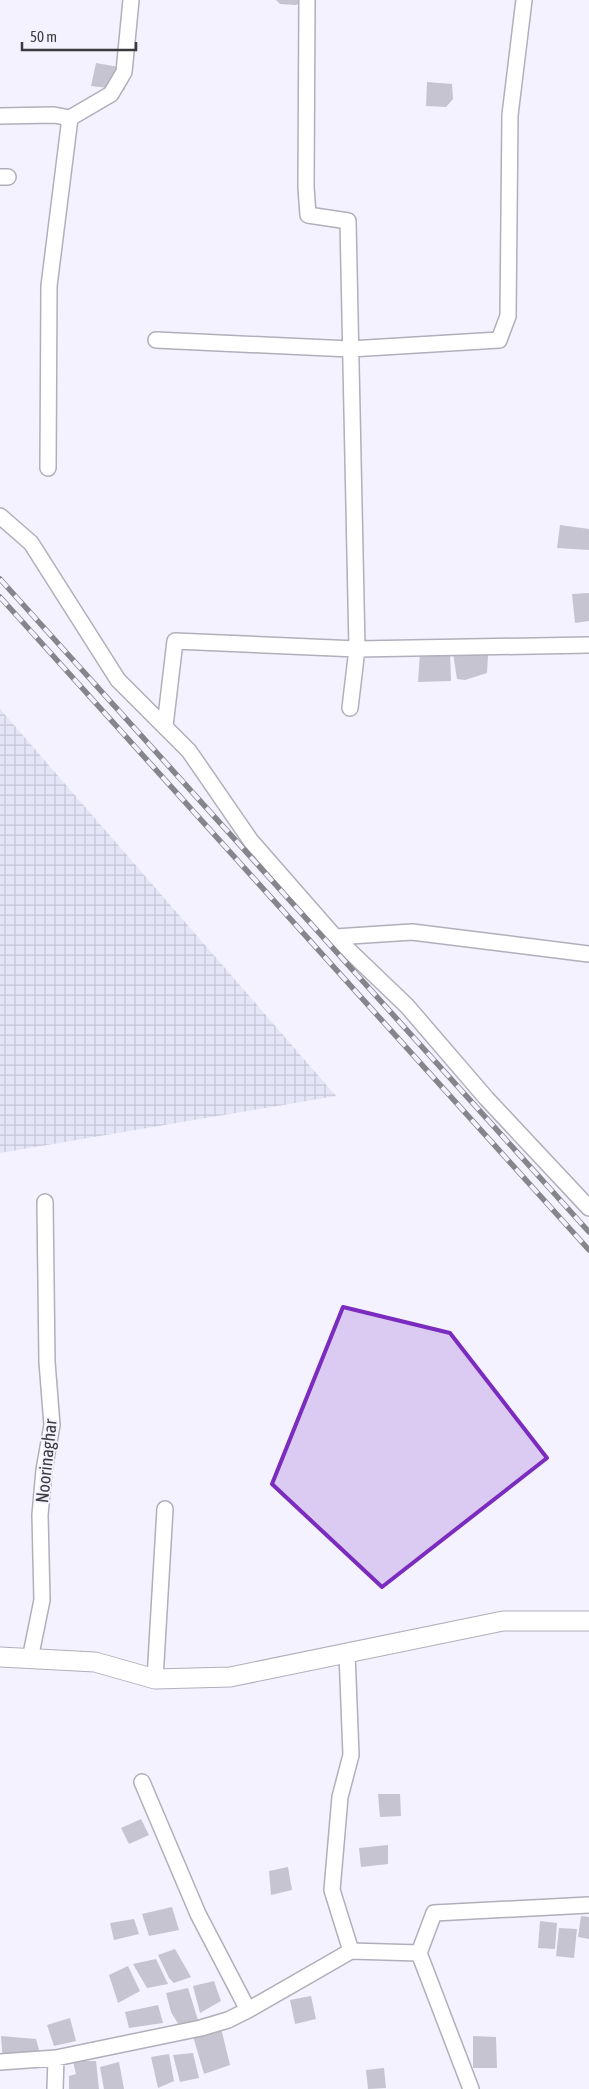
<svg xmlns="http://www.w3.org/2000/svg" width="589" height="2089" font-family="'Asap Condensed',sans-serif">
  <style>
    .industrial { fill: url(#industrial-grid) }
    .building { fill: #c5c4d0 }
    .lines { fill: none; stroke-linecap: round; stroke-linejoin: round }
    .minor-casing { stroke: #b0afba; stroke-width: 18 }
    .tertiary-casing { stroke: #b0afba; stroke-width: 21 }
    .minor { stroke: #fff; stroke-width: 15 }
    .tertiary { stroke: #fff; stroke-width: 19 }
    .rail-casing { stroke: #85858c; stroke-width: 5.5 }
    .rail { stroke: #f3f2fe; stroke-width: 4; stroke-dasharray: 11; stroke-linecap: butt }
    .marked { fill: #7b2cbf; fill-opacity: 0.2; stroke: #7b2cbf; stroke-width: 4; stroke-linejoin: round }
    .labels { text-anchor: middle; dominant-baseline: central; stroke-width: 4; stroke-linejoin: round; paint-order: stroke }
    .street-label { font-size: 18px; fill: #3a3a3f; stroke: #f3f2fe }
  </style>
  <defs>
    <pattern id="industrial-grid" width="8" height="8" patternUnits="userSpaceOnUse" patternTransform="scale(1.25)"><rect width="8" height="8" fill="#e5e5f8"/><path d="M0 4h8M4 0v8" fill="none" stroke="#c5c5d6"/></pattern>
  </defs>
  <rect width="100%" height="100%" fill="#f3f2fe"/>
  <!-- industrial -->
  <path class="industrial" d="M0 709 336 1096 0 1153Z"/>
  <!-- building -->
  <path class="building" d="M276 0H304L296 5 280 4Z
    M96 63 119 67 125 90 91 86Z
    M427 82 452 84 453 99 446 107 426 106Z
    M560 525 589 529V550L557 548Z
    M589 593V621L575 623 572 594Z
    M450 649 451 681 418 682 420 653Z
    M453 653 488 655 487 673 465 680 457 679Z
    M378 1794H400L401 1816 380 1817Z
    M141 1819 149 1835 129 1844 121 1828Z
    M388 1845V1864L361 1867 359 1848Z
    M288 1867 292 1890 271 1895 269 1871Z
    M172 1907 179 1930 149 1936 142 1914Z
    M581 1916 589 1917V1939L578 1937Z
    M134 1919 139 1934 114 1940 110 1923Z
    M540 1921 557 1923 555 1949 538 1948Z
    M559 1928 577 1929 574 1958 556 1956Z
    M175 1949 191 1977 174 1983 169 1978 158 1955Z
    M156 1959 168 1984 147 1988 133 1964Z
    M128 1966 140 1991 118 2003 109 1975Z
    M214 1981 221 2001 200 2013 193 1986Z
    M188 1988 198 2020 180 2027 171 2012 166 1993Z
    M311 1996 316 2019 295 2024 290 2000Z
    M158 2005 163 2023 129 2028 125 2012Z
    M70 2018 76 2041 54 2046 47 2025Z
    M220 2024 230 2065 204 2074 193 2036Z
    M1 2036 36 2039 42 2060 3 2062Z
    M473 2036 496 2037 497 2068H473Z
    M193 2053 199 2078 180 2082 173 2055Z
    M169 2054 174 2081 158 2088 151 2057Z
    M73 2061H96L99 2089H69V2076L76 2074Z
    M119 2062 124 2089H104L100 2067Z
    M384 2068 386 2088 368 2089 366 2070Z"/>
  <g class="lines">
    <!-- minor casing -->
    <g class="minor-casing">
      <path id="minor" d="M307 0 306 187 308 215 348 221 357 649 350 708
        M0 116 54 115 70 118 111 94 124 72 131 0
        M0 177H8
        M156 340 350 349 499 340 508 316 510 115 524 0
        M48 468 49 286 70 118
        M0 516 31 543 118 680 189 751 251 841 335 937 407 1006 487 1099 589 1208
        M165 726 175 641 357 649 589 645
        M335 937 412 932 589 954
        M347 1653 351 1755 340 1797 332 1890 351 1951
        M30 1659 42 1600 40 1515 44 1470 52 1425 47 1362 45 1202
        M155 1679 165 1509
        M142 1782 198 1914 248 2010
        M419 1953 434 1913 589 1905
        M0 2062 56 2058 201 2028 228 2020 248 2010 351 1951 419 1953 471 2089
        M55 2089 56 2058"/>
    </g>
    <!-- tertiary casing -->
    <g class="tertiary-casing">
      <path id="tertiary" d="M0 1657 95 1662 155 1679 230 1677 503 1621H589"/>
    </g>
    <!-- minor -->
    <use href="#minor" class="minor"/>
    <!-- tertiary -->
    <use href="#tertiary" class="tertiary"/>
    <!-- rail casing -->
    <g class="rail-casing">
      <path id="rail" d="M0 579 589 1232
        M0 597 589 1250"/>
    </g>
    <!-- rail -->
    <use href="#rail" class="rail"/>
  </g>
  <!-- marked area -->
  <path class="marked" d="M343 1307 450 1333 547 1458 382 1587 272 1484Z"/>
  <g class="labels">
    <!-- street labels -->
    <g class="street-label">
      <text transform="translate(46 1461) rotate(-84)">Noorinaghar</text>
    </g>
  </g>
  <!-- scale -->
  <path d="M22 42v8h114v-8" fill="none" stroke="#3a3a3f" stroke-width="2.5"/>
  <text x="30" y="42" font-size="15" fill="#3a3a3f" stroke="#f3f2fe" stroke-width="4" paint-order="stroke">50 m</text>
</svg>
